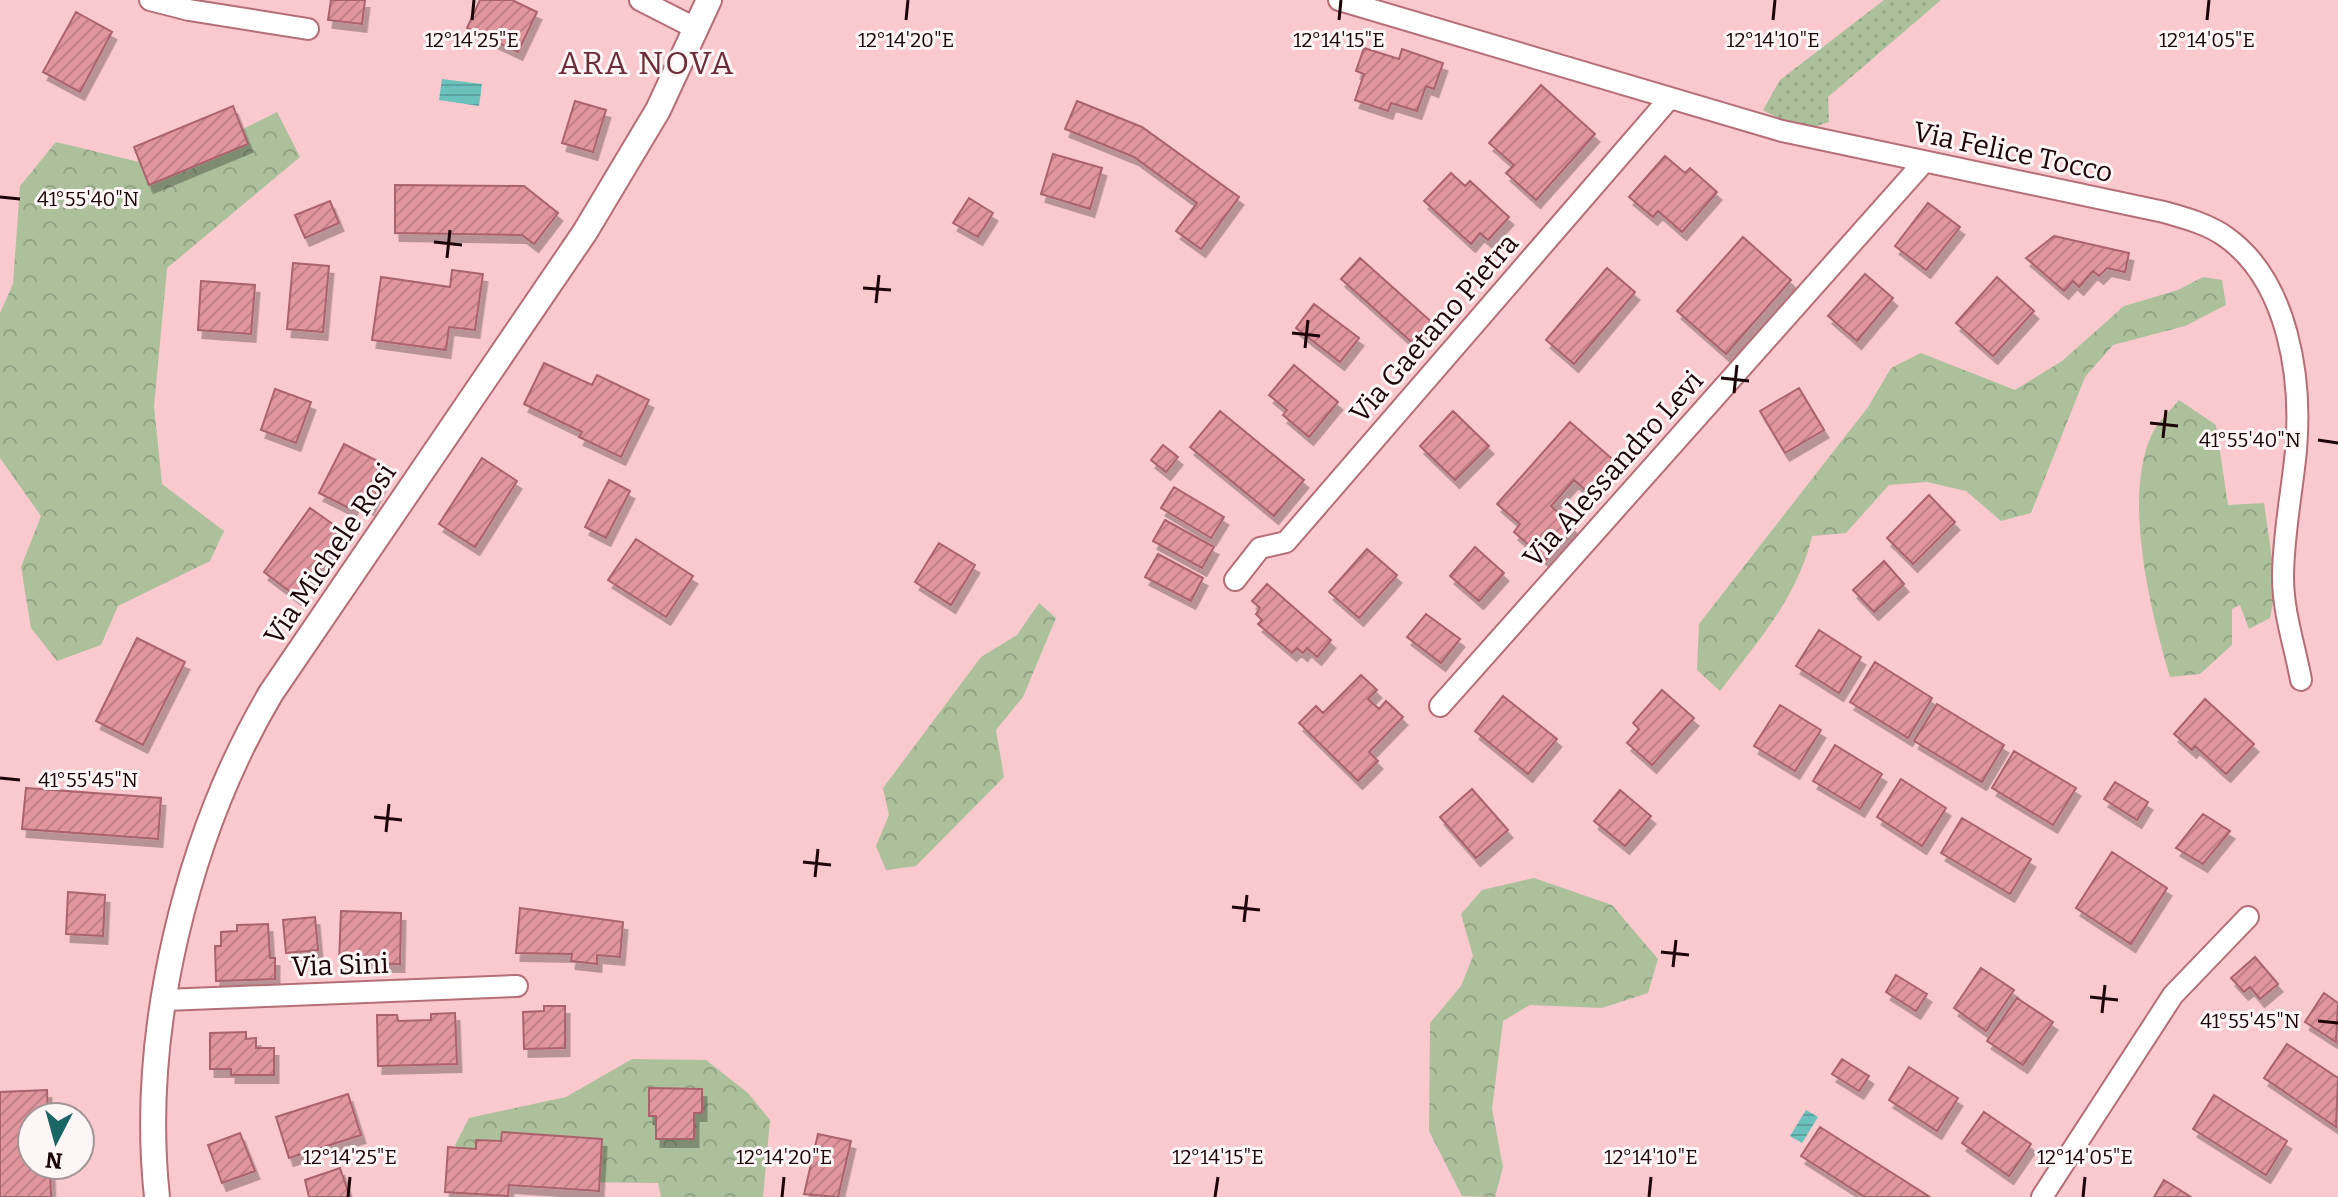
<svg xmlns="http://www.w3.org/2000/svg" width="2338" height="1197" font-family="Bitter,serif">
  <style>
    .green { fill: url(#green-dots) }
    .forest { fill: url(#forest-crowns) }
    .water { fill: url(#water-rules) }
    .building { fill: url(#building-hatch); stroke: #aa636c; stroke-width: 2; filter: url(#shadow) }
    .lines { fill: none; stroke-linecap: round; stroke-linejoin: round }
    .minor-casing { stroke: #b56e76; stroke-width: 24 }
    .tertiary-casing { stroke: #b56e76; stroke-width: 28 }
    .minor { stroke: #fff; stroke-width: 20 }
    .tertiary { stroke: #fff; stroke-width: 24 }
    .ticks { fill: none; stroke: #1b0307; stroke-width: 3 }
    .labels { text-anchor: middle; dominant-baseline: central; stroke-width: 6; stroke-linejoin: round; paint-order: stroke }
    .street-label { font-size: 28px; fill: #1b0307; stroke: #fef5f6 }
    .quarter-label { font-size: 32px; letter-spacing: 2px; fill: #6d2d38; stroke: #fef5f6 }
    .ticks-label { font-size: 20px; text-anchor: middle; fill: #1b0307; stroke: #fef5f6; stroke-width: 6; stroke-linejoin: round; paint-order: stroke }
  </style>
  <defs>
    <pattern id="green-dots" width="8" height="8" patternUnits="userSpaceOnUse" patternTransform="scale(2)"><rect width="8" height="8" fill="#acc09c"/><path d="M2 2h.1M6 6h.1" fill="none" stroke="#93a385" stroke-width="1.8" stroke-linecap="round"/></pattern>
    <pattern id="forest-crowns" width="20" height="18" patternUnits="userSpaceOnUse" patternTransform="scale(2)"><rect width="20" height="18" fill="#acc09c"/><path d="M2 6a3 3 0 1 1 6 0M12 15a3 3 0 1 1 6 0" fill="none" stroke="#93a385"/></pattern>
    <pattern id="water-rules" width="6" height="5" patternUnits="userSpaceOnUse" patternTransform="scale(2)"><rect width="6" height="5" fill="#6ac0bc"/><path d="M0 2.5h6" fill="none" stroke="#5ba3a0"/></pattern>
    <pattern id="building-hatch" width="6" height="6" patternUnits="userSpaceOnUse" patternTransform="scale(2)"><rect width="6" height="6" fill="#e1969e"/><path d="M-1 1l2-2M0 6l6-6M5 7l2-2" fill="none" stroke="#c08087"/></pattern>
    <filter id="shadow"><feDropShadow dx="4.5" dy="8" stdDeviation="0" flood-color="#0004"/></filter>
  </defs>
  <rect width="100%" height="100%" fill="#f9c9cd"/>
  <!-- green -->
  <path class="green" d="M1884 0H1941L1828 97 1829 122 1801 131 1763 110 1780 80Z"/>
  <!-- forest -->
  <path class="forest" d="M277 112 300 157 167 268 154 406 162 484 224 531 210 561 118 606 101 645 57 661 31 628 21 567 41 516 0 458V313L13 284 20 186 56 142 164 168Z
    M2203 277 2222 280 2226 305 2185 326 2113 345 2085 377 2031 513 2001 521 1966 491 1927 482 1889 485 1846 533 1812 536C1798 597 1757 642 1720 691L1697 670 1699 624 1868 407 1891 368 1921 353 2015 390 2062 361 2124 306 2178 290Z
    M2179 400 2216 425 2228 505 2264 503 2276 587 2270 618 2249 629 2240 605 2232 609V645L2200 674 2170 677C2151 613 2122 497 2152 434 2158 422 2171 410 2179 400Z
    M1039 603 1056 618 1023 697 996 730 1004 777 916 866 886 870 876 846 889 815 883 788 981 657 1017 635Z
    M1534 878 1612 905 1658 959 1648 993 1602 1008 1530 1005 1503 1021 1492 1109 1503 1167 1495 1197 1462 1196 1429 1131 1430 1023 1461 986 1473 956 1461 914 1482 890Z
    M632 1059 706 1060 748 1093 770 1120 763 1197H661L658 1183 489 1181 455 1145 469 1118 566 1097Z"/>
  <!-- water -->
  <path class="water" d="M442 79 482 84 479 106 439 100Z
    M1806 1110 1818 1117 1802 1143 1790 1136Z"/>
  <!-- building -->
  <path class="building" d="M331 0H365L362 24 328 20Z
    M480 0H512L537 12 518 52 467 28Z
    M76 12 112 32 80 92 43 72Z
    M1364 48 1399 59 1402 49 1443 63 1434 89 1426 86 1417 111 1391 103 1388 111 1355 100 1364 74 1356 71Z
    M1541 85 1595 134 1536 200 1506 173 1514 165 1489 143Z
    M575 101 606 110 593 152 562 143Z
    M1077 101 1142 127 1239 197 1201 249 1176 231 1197 203 1134 157 1065 129Z
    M233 106 248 144 149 185 134 147Z
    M1053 154 1102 168 1090 209 1041 194Z
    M1665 156 1685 173 1690 168 1717 192 1682 232 1658 211 1653 217 1629 197Z
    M1451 173 1465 186 1470 181 1509 217 1488 240 1480 233 1471 244 1424 201Z
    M395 185 524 186 558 213 534 244 522 235 395 233Z
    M969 198 993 213 978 237 953 223Z
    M330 201 339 223 305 238 295 215Z
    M1928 203 1960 227 1926 270 1895 246Z
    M2054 236 2129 253 2125 272 2107 268 2099 276 2093 271 2079 287 2073 281 2064 291 2026 258Z
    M1743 237 1791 280 1726 354 1677 311Z
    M1360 258 1435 325 1416 346 1341 279Z
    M293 263 329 266 323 332 287 329Z
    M1607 268 1635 292 1574 364 1546 340Z
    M452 270 483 274 475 330 449 327 446 350 372 340 381 277 450 287Z
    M1865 274 1893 298 1857 341 1828 316Z
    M1997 277 2034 311 1993 356 1956 323Z
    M201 281 255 285 251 334 198 330Z
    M1314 304 1359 338 1340 362 1296 328Z
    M544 363 592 385 597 375 649 400 621 457 579 437 582 432 524 404Z
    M1294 365 1338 402 1309 437 1283 415 1287 410 1269 395Z
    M1799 388 1824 430 1785 453 1760 411Z
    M275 389 311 402 296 443 261 430Z
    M1220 411 1304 480 1274 516 1190 447Z
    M1453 411 1489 446 1455 480 1420 446Z
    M1570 422 1618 464 1591 495 1574 480 1551 506 1575 528 1546 560 1514 532 1520 524 1497 504Z
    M344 444 389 467 369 507 356 500 351 509 319 493Z
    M1163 445 1178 457 1166 472 1151 460Z
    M482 458 517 481 475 547 439 524Z
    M609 480 630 491 606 538 585 527Z
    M1174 487 1224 517 1211 538 1161 508Z
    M1929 495 1955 522 1913 564 1887 538Z
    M310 508 344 532 297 597 264 572Z
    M1165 520 1214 547 1202 568 1153 541Z
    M636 539 693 576 666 617 608 580Z
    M939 543 975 565 951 605 915 582Z
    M1475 547 1504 573 1479 601 1450 576Z
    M1367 549 1397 575 1359 618 1329 592Z
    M1158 554 1203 578 1191 601 1145 577Z
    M1884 561 1904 584 1874 612 1853 590Z
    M1267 584 1331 640 1317 657 1307 648 1303 653 1297 648 1292 653 1258 624 1262 620 1256 614 1260 608 1252 601Z
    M1426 614 1460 639 1441 663 1407 637Z
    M1819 630 1861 657 1839 693 1796 666Z
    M137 638 185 662 143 745 96 721Z
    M1875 662 1932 698 1908 738 1850 702Z
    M1361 675 1377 690 1368 699 1379 709 1386 701 1403 717 1369 752 1378 761 1358 781 1299 723 1316 706 1323 713Z
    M1662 690 1694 718 1652 765 1627 743 1639 729 1633 723Z
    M1503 696 1557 739 1528 774 1475 731Z
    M2205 699 2254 744 2226 774 2195 746 2192 750 2174 734Z
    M1937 704 2004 745 1982 782 1914 741Z
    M1780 705 1821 730 1795 771 1754 746Z
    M1835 745 1882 774 1860 809 1813 781Z
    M2014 751 2076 788 2053 825 1992 788Z
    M1901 779 1946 808 1922 846 1877 817Z
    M2115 782 2148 802 2137 820 2104 799Z
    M26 788 161 798 158 839 22 829Z
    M1472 789 1508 830 1476 858 1440 817Z
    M1620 790 1651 816 1625 846 1594 821Z
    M2203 814 2230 831 2203 864 2176 848Z
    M1962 818 2031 859 2010 894 1941 853Z
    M2112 852 2167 888 2131 944 2076 908Z
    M68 892 105 895 103 936 66 934Z
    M520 908 623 922 620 957 597 955V964L571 961 572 954 516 953Z
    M341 911 401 913 400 964 339 963Z
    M315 917 318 950 286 953 283 920Z
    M268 924 270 958H275V979L216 981 215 946H221V932L237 931V925Z
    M2255 957 2278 984 2260 999 2250 987 2244 992 2231 978Z
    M1981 968 2014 990 1986 1031 1954 1008Z
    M1896 975 1927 994 1916 1011 1886 992Z
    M2324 993 2338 1003 2336 1042 2305 1022Z
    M2017 998 2053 1022 2023 1065 1987 1041Z
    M544 1006H565V1048L524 1049 523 1012 544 1011Z
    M455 1013 457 1064 378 1066 377 1015H397L398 1021 431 1020V1014Z
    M246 1032V1039L256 1038V1048H274V1075H231V1069H210V1033Z
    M2287 1044 2338 1078 2336 1127 2264 1078Z
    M1842 1059 1869 1076 1859 1091 1832 1074Z
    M1909 1067 1958 1098 1937 1131 1889 1100Z
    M649 1088 702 1089V1113H694V1139H656V1116H649Z
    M47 1090 48 1117H32V1165H50L51 1197H0V1092Z
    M348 1094 361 1135 289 1158 276 1117Z
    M2214 1095 2287 1141 2266 1175 2193 1129Z
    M1984 1112 2031 1144 2009 1176 1962 1143Z
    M1820 1127 1930 1197H1865L1801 1156Z
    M502 1132 602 1139 599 1191 509 1185 508 1196 445 1192 448 1147 476 1149V1140L501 1141Z
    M240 1133 255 1171 222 1183 208 1145Z
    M818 1134 851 1141 838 1197 804 1194Z
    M340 1168 350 1197H309L305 1180Z
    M2164 1180 2191 1197H2154Z"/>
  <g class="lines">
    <!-- minor casing -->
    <g class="minor-casing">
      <path id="minor" d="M150 0 189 10 308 29
        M640 0 697 29
        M1339 0 1782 131 2164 212C2185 218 2208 224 2226 237 2289 282 2302 379 2296 450 2292 493 2283 535 2283 578 2283 612 2295 647 2301 680
        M1235 580 1260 548 1286 542 1669 99
        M1440 706 1924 162
        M165 1000 517 986
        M2042 1197 2173 995 2248 917"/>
    </g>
    <!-- tertiary casing -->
    <g class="tertiary-casing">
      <path id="tertiary" d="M157 1197C139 1032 187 835 271 693L585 232 658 110 709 0"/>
    </g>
    <!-- minor -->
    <use href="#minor" class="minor"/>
    <!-- tertiary -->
    <use href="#tertiary" class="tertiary"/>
  </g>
  <!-- ticks -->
  <path class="ticks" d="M472 20 474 0M906 20 908 0M1339 20 1341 0M1773 20 1775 0M2207 20 2209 0M0 197 20 199M434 242 462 245M447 258 450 230M863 288 891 290M876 303 879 275M1292 333 1320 336M1305 348 1308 320M1721 378 1749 381M1734 393 1737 365M2150 423 2178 426M2163 438 2166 410M2318 440 2338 443M0 778 20 780M374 817 402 820M386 832 389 804M803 862 831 865M815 877 818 849M1232 907 1260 910M1244 922 1247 895M1661 952 1689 955M1673 967 1676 940M2090 997 2118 1000M2102 1013 2105 985M2318 1021 2338 1023M348 1197 350 1177M782 1197 784 1177M1215 1197 1218 1177M1649 1197 1651 1177M2083 1197 2085 1177"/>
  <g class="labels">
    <!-- street labels -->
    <g class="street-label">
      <text transform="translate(2013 152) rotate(12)">Via Felice Tocco</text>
      <text transform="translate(1434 328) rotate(-49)">Via Gaetano Pietra</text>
      <text transform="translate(1613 469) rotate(-48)">Via Alessandro Levi</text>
      <text transform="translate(330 554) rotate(-56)">Via Michele Rosi</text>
      <text transform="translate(340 965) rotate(-2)">Via Sini</text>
    </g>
    <!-- quarter labels -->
    <g class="quarter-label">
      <text x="647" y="63">ARA NOVA</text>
    </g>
  </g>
  <g class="ticks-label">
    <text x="472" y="47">12°14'25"E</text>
    <text x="906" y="47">12°14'20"E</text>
    <text x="1339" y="47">12°14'15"E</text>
    <text x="1773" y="47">12°14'10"E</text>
    <text x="2207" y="47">12°14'05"E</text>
    <text x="88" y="206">41°55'40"N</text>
    <text x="2250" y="447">41°55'40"N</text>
    <text x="88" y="787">41°55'45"N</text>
    <text x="2250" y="1028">41°55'45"N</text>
    <text x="350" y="1164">12°14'25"E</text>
    <text x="784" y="1164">12°14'20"E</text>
    <text x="1218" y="1164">12°14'15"E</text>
    <text x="1651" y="1164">12°14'10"E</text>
    <text x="2085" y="1164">12°14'05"E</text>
  </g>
  <!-- north arrow -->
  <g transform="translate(56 1141) rotate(186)"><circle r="38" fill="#fef5f6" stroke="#a39496" stroke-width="2"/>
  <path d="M0-6L14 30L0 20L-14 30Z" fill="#196664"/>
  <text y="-12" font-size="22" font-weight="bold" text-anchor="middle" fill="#1b0307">N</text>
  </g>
</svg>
